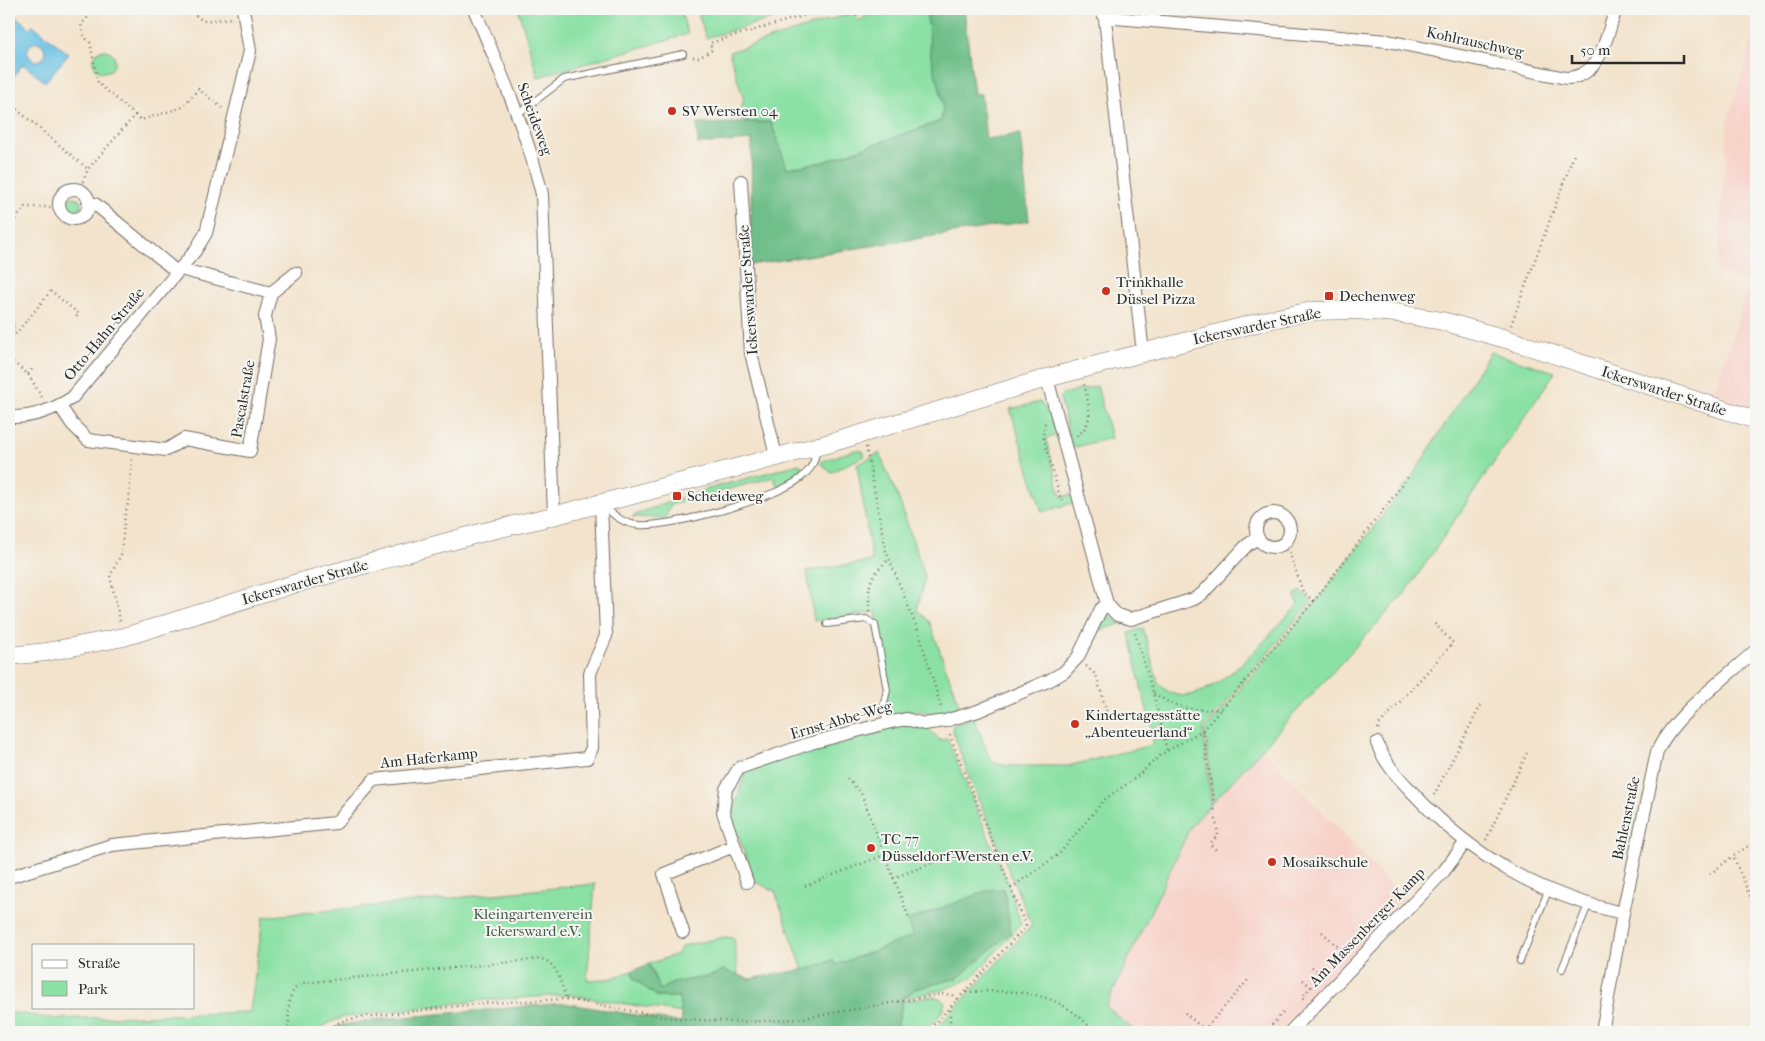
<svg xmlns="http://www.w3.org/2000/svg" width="1765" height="1041" font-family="'IM FELL French Canon',serif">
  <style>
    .built { fill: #f7d1c8 }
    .green { fill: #8be1a4; stroke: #5b8668 }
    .forest { fill: #70bf8a; stroke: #4e755a }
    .water { fill: #66c0e4; stroke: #487688; fill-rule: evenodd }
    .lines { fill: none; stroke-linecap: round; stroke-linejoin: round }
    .lane-casing { stroke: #716b63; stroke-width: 8 }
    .street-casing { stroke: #716b63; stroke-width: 14 }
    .secondary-casing { stroke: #716b63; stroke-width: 19 }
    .path { stroke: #716b63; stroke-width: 2.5; stroke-dasharray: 1 4; stroke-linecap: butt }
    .lane { stroke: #fff; stroke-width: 6 }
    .street { stroke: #fff; stroke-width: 12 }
    .secondary { stroke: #fff; stroke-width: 18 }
    .poi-dot { fill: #c8321e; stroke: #f6f6f2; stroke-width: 2 }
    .labels { text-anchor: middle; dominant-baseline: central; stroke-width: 4; stroke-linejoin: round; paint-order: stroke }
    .street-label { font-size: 15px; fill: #2b2b2b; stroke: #f6f6f2 }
    .poi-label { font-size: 15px; fill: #2b2b2b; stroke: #f6f6f2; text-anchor: start }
    .park-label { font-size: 15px; fill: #435849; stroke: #f6f6f2 }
  </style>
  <rect width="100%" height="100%" fill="#f6f6f2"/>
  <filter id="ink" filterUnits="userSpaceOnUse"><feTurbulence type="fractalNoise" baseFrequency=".02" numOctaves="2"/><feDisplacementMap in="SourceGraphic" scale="10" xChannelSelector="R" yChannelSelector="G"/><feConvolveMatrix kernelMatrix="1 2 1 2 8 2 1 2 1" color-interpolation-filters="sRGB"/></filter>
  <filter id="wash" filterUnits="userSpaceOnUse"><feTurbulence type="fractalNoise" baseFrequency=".0096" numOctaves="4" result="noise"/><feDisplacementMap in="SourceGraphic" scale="20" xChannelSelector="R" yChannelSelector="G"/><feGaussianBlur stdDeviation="1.12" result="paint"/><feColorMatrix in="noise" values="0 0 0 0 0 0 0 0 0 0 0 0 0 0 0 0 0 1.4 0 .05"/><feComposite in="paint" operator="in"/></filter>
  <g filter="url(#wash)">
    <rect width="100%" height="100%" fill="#f3e3cc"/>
    <!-- built -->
    <path class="built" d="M1756 28V417L1710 403 1750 283 1717 272 1728 121Z
      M1262 748 1403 898 1281 1032H1135L1106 1006 1191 826Z"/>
    <!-- green -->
    <path class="green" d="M518 9H680L688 34 538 77Z
      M697 9H807L706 38Z
      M865 9H925C930 25 929 40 931 56 935 80 947 97 941 121L823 162 787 168 771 122H747L736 116 744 100 729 52 855 12 858 21 867 16Z
      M93 61a11 11 0 1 1 22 0a11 11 0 1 1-22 0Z
      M65 205a8 8 0 1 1 16 0a8 8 0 1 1-16 0Z
      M9 319 15 323 16 331 9 339Z
      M1490 352 1555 372 1407 591 1213 802 1205 730 1315 603 1410 480Z
      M1097 386 1111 438 1072 448 1060 398 1063 394Z
      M1040 402 1051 417 1057 435 1046 439 1061 497 1073 494 1076 502 1042 512 1010 409Z
      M855 450 863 451 865 456 831 472 821 464 822 461Z
      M879 453 900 502 925 577 917 610 929 621 960 707 935 716 921 710 889 717 886 705 888 685 876 612 814 621 807 571 872 561 857 465Z
      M799 464 802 466 800 471 779 486 776 484 774 477 671 505 665 518 632 517 641 512 708 489Z
      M1301 591 1312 601 1203 729 1211 804 1191 826 1106 1006 1135 1032H933L1032 925 970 779 952 729 953 725 974 717 988 755 994 763 1007 766H1068L1152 745 1154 737 1134 659 1135 658 1129 633 1143 628 1158 682C1196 732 1271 630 1298 605L1295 595Z
      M1107 614 1120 624 1099 631 1097 627 1104 615Z
      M906 721 926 726 941 741 947 738 1008 884 1021 924 972 978 942 990 905 998 915 989 958 978 1003 888 915 939 836 970 804 973 775 891 755 882 732 818 746 768Z
      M595 884 587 980 609 979 632 971 634 979 658 997H679L682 1013 570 995 485 1000 344 1017 331 1022 314 1032H9V1012L57 1019 250 1012 263 917Z
      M725 937 734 938 738 975 723 970C704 983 678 976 660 990L649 964 677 954 682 946Z
      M934 996 941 999 945 1003C942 1016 933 1024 923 1032H896L903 1001Z"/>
    <!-- forest -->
    <path class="forest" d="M925 9H964L974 94H981L986 139 1020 134 1029 221 750 265 752 140 698 144 697 124 771 122 787 168 824 162 941 121C947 97 935 80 931 56 929 40 930 25 925 9Z
      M1004 889 1011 932 958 978 915 989 903 999 896 1032H328L338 1026 372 1020 564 1003 682 1023 679 997H658L634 979 632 971 649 964 660 990C678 976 704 983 723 970L750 979 807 969 833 960 836 965 913 936 907 921 989 890Z"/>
    <!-- water -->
    <path class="water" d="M9 11 30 28 33 25 69 54 45 82 23 64 9 83ZM36 42 42 44 46 53 43 59 36 61 30 58 27 52 30 45Z"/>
  </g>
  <g filter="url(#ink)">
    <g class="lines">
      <!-- lane casing -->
      <g class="lane-casing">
        <path id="lane" d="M517 112 523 110 564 79 683 54
          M602 505C613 514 623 524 638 525 669 528 781 498 803 476 811 469 816 460 816 450
          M827 624 866 619 875 625 887 690 883 707 887 723
          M1520 961 1548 891
          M1562 969 1588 905"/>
      </g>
      <!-- street casing -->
      <g class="street-casing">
        <path id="street" d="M474 9C500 70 526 129 542 194L554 515
          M1104 10 1143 353
          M1104 17 1388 41 1566 78C1601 78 1606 36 1616 9
          M741 181 751 353 776 456
          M59 204a15 15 0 1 1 30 0a15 15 0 1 1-30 0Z
          M88 205 95 204 177 272
          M271 293 296 273
          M1047 378 1107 604
          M60 406 72 424 88 440 166 450 184 439 250 451 269 339 265 316 271 293 180 269
          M9 417C32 418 53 410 72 398L195 251 206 233 250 51 243 9
          M1256 530a17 17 0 1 1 34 0a17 17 0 1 1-34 0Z
          M1377 743C1386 766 1398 777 1415 795 1473 857 1540 895 1623 913
          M9 877 112 845 336 823 374 780 587 758 592 748 590 673 606 636 601 504
          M747 882 723 812 726 789 739 768 811 743 887 723 906 719 924 724 945 721 978 711 1050 680 1064 672 1078 657 1101 609 1107 604 1117 615 1131 619 1194 599 1202 594 1246 546 1257 538
          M683 932 664 874 734 846
          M1290 1032 1444 871 1465 843
          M1602 1032 1623 913 1657 752C1673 715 1726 678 1756 650"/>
      </g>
      <!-- secondary casing -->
      <g class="secondary-casing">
        <path id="secondary" d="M9 656 46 652 124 637 297 583 484 532 549 517 834 442 1047 378 1272 319 1312 311 1355 310 1396 313 1442 321 1506 339 1756 420"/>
      </g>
      <!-- path -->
      <path class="path" d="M188 9 203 21 232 18
        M856 16 862 13 861 9
        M693 57 699 58 712 50 710 43 826 9
        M9 103 88 169
        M135 115 141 120 183 107 198 89 222 108
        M79 191 88 169 135 115 98 83 90 42 84 37 81 25 95 9
        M9 227 25 207H59
        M1511 325 1575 152
        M9 342 51 291 79 314 76 317
        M9 359 28 374 43 399
        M28 374 34 367
        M1045 423 1043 436 1060 497 1065 503
        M1077 436C1096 422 1088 404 1084 384
        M866 447 886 551 919 633 941 707
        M1282 546 1289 551 1303 592 1314 601
        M869 611C869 582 867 580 889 559
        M120 621 110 576 121 555 125 514 129 500 132 458
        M1135 633 1153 692 1167 750
        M1086 666 1096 675 1107 713
        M1154 693C1175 709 1195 711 1221 709
        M1378 729 1379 725 1453 643 1433 622
        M1203 730 1218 835 1210 844 1216 850
        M848 779 861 793 909 918
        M1434 795 1482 703
        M1486 840 1528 751
        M1756 841 1733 856 1752 901 1756 900
        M1710 874 1733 856
        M893 878 967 850
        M805 886 884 855
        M1011 888 1059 854 1105 799 1134 779 1162 754 1203 730 1314 601 1408 477
        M1322 932 1347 955
        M1312 967 1325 978
        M1303 980 1311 987 1302 997 1304 1000
        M966 992C1018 990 1058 989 1094 1032
        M950 1010V1032
        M1185 1013 1207 1032
        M1204 1030 1248 980
        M289 1032C289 1015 285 990 303 983L541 959C558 962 561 985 566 999
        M320 1032 343 1021 356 1018 485 1003 566 999 670 1018 736 1022 767 1021 799 1019 942 994 952 995 958 1000
        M927 1032 1026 926 949 733
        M1265 1032 1283 1013"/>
      <!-- lane -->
      <use href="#lane" class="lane"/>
      <!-- street -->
      <use href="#street" class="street"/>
      <!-- secondary -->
      <use href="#secondary" class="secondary"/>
    </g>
  </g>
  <!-- markers -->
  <g class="poi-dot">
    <circle cx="672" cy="111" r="5"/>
    <circle cx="1106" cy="291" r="5"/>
    <rect x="1324" y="291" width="10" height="10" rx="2.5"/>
    <rect x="672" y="491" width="10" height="10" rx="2.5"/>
    <circle cx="1075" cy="724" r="5"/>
    <circle cx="871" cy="848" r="5"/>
    <circle cx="1272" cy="862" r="5"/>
  </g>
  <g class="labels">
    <!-- street labels -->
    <g class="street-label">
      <text transform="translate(1475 42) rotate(12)">Kohlrauschweg</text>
      <text transform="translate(535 119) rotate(70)">Scheideweg</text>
      <text transform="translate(748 290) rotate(-94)">Ickerswarder Straße</text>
      <text transform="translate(1257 326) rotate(-12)">Ickerswarder Straße</text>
      <text transform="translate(104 334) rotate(-50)">Otto-Hahn-Straße</text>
      <text transform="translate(1664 391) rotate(18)">Ickerswarder Straße</text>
      <text transform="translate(243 399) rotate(-80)">Pascalstraße</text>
      <text transform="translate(305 582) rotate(-16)">Ickerswarder Straße</text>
      <text transform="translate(841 720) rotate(-16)">Ernst-Abbe-Weg</text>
      <text transform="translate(429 758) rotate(-6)">Am Haferkamp</text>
      <text transform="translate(1626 818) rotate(-78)">Bahlenstraße</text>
      <text transform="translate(1367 927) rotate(-46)">Am Massenberger Kamp</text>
    </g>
    <!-- poi labels -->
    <g class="poi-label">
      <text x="682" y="111">SV Wersten 04</text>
      <text x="1116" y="282">Trinkhalle<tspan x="1116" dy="17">Düssel Pizza</tspan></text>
      <text x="1339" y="296">Dechenweg</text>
      <text x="687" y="496">Scheideweg</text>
      <text x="1085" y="715">Kindertagesstätte<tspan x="1085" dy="17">„Abenteuerland“</tspan></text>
      <text x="881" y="839">TC 77<tspan x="881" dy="17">Düsseldorf-Wersten e.V.</tspan></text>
      <text x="1282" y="862">Mosaikschule</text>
    </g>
    <!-- park labels -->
    <g class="park-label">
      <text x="533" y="914">Kleingartenverein<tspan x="533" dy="17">Ickersward e.V.</tspan></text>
    </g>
  </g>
  <!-- margin -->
  <rect width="1765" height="1041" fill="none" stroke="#f6f6f2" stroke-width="30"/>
  <!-- legend -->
  <rect x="32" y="944" width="162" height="65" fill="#f6f6f2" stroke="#a5a5a2"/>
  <rect x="42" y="960" width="25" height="8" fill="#ffffff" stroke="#a5a5a2"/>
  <text x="78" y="968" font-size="15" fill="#2b2b2b">Straße</text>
  <rect x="42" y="981" width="25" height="15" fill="#8be1a4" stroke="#a5a5a2"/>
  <text x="78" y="994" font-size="15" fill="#2b2b2b">Park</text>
  <!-- scale -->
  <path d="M1572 55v8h112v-8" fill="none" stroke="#2b2b2b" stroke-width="2.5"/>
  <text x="1580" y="55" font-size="15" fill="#2b2b2b" stroke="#f6f6f2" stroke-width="4" paint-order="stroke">50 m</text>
</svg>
